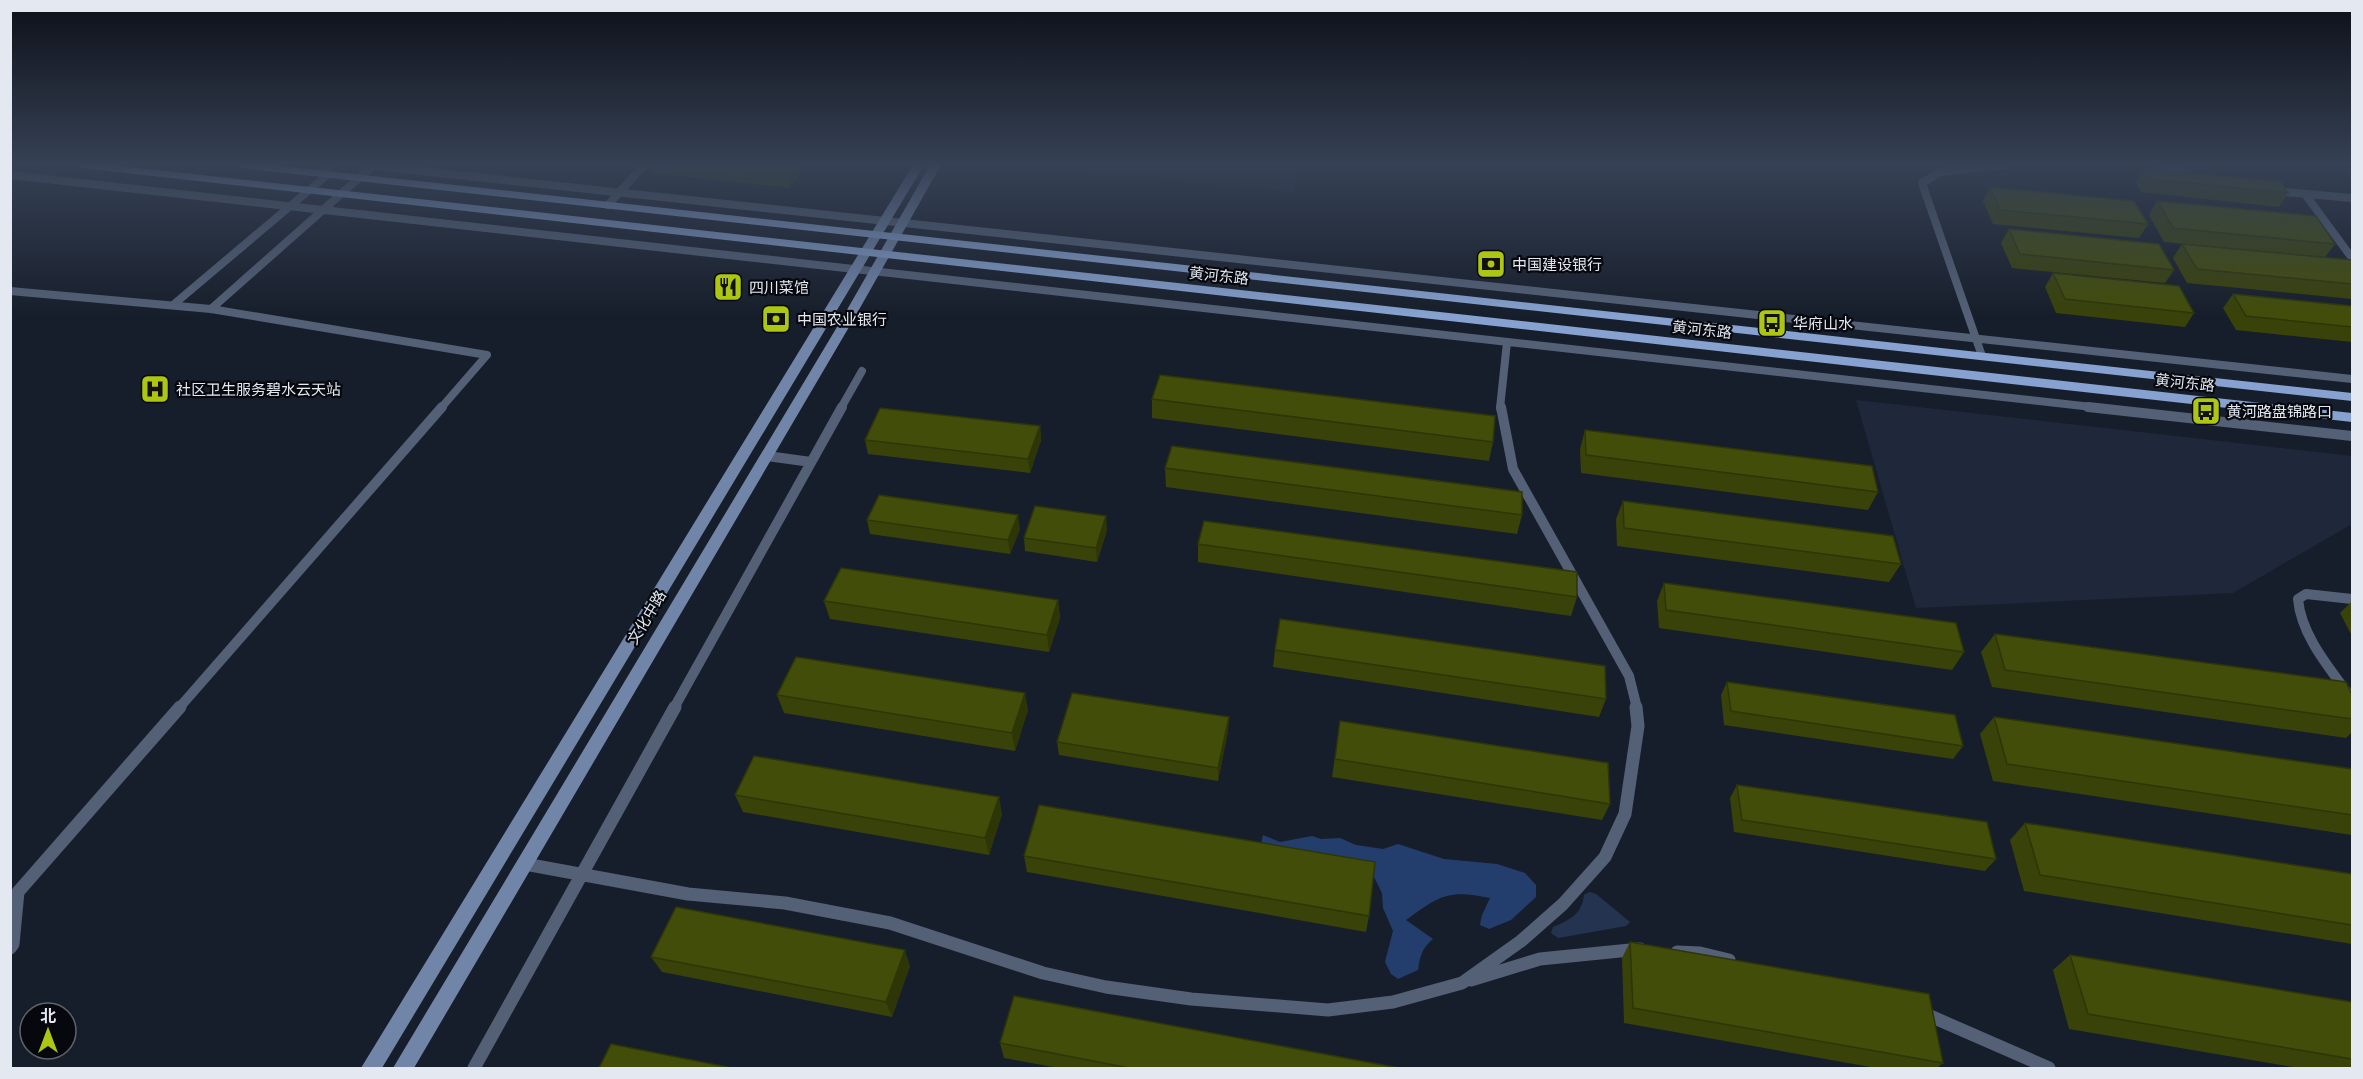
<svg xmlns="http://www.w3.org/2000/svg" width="2363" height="1079" font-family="'Noto Sans','Noto Sans SC',sans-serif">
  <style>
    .built { fill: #1e283a }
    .green { fill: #243450 }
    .water { fill: #233e6d }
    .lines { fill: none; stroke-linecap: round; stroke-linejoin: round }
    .lane-far2 { stroke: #536076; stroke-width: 8 }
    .lane-far1 { stroke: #536076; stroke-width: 10 }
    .lane { stroke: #536076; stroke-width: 13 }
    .street { fill: #536076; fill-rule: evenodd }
    .secondary { fill: #7085a8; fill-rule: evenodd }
    .primary { fill: #87a2d0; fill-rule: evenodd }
    .wall { fill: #394209 }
    .shaded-wall { fill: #2e3607 }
    .building { fill: #424d0a; stroke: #2e3607; stroke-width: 1.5 }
    .labels { text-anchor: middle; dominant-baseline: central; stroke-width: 4.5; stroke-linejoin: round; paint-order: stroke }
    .poi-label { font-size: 15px; fill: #e3e8f1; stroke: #06080e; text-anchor: start }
    .street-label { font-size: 15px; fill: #e3e8f1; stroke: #06080e }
  </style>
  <rect width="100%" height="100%" fill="#171e2b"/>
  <!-- built -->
  <path class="built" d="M1024 165H1298L1293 192Z
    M1856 400 2352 456V524L2233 593 1916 608Z"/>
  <!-- green -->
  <path class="green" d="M1589 892 1596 894 1630 922 1626 926 1558 938 1551 933 1553 927C1570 920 1582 914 1584 895Z"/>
  <!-- water -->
  <path class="water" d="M1263 835 1280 842 1312 836 1321 839 1340 838 1356 845 1383 849 1398 844 1444 859 1497 864 1525 873 1536 885V897L1511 920 1489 929 1480 925 1482 915 1490 898C1448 889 1439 896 1406 920L1433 939C1422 948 1420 956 1418 970L1398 979 1391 974 1385 962 1393 931 1383 908 1382 893 1367 863 1260 849Z"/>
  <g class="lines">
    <!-- lane-far2 -->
    <path class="lane-far2" d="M365 165 2352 379
      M2161 165 2191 175
      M10 175 2101 408
      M2274 191 2352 198
      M2305 194 2352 258
      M608 205 644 165
      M10 291 211 309 487 355 441 408
      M173 305 327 175
      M211 309 359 178
      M1982 356 1922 183 1940 172 2007 165
      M841 408 862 371
      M1500 408 1507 342"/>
    <!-- lane-far1 -->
    <path class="lane-far1" d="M1501 407 1513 469 1629 676 1637 708
      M2088 407 2352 436
      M767 456 811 462
      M2352 599 2306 594 2298 599C2301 636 2331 670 2352 699
      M179 708 442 407
      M674 708 842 407"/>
    <!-- lane -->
    <path class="lane" d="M525 864 688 894 785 903 890 923 1043 973 1106 987 1191 999 1328 1010 1393 1002 1462 983 1521 941 1563 904 1605 857 1625 814 1638 726 1636 707
      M10 948 13 944 18 892 180 707
      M1677 952 1700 953 1729 960
      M1471 980 1540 959 1640 949
      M1921 1012 2049 1068
      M474 1068 675 707"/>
    <!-- street -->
    <path class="street" d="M325 165H337L325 176H317V172Z
      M367 165H379L363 180H355V176Z"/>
    <!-- secondary -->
    <path class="secondary" d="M913 165H924L382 1068H361Z
      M930 165H941L852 322 414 1068H393L840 322Z"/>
    <!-- primary -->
    <path class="primary" d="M77 165H112L2352 413V422L82 168Z
      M236 165H272L2352 393V401L241 168Z"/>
  </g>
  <!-- wall -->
  <path class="wall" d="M650 165H797L799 175 790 188 652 173Z
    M2143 168 2288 193 2279 207 2141 192 2135 182Z
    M1990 187 2148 224 2139 238 1993 224 1983 201Z
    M2157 201 2335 244 2325 257 2164 242 2149 215Z
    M2009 229 2174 270 2165 283 2012 268 2001 243Z
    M2182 244 2352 260V299L2187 283 2173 258Z
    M2053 273 2194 313 2185 327 2056 313 2045 287Z
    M2233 294 2352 306V342L2236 330 2223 308Z
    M1152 399 1493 442 1489 461 1152 418Z
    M1040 426 1041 440 1030 473 868 454 865 440Z
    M1585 430 1878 492 1868 510 1581 473 1580 449Z
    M1165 468 1522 515 1517 534 1166 487Z
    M1623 501 1901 564 1889 582 1617 546 1616 519Z
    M867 520 1020 529 1010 554 870 534Z
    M1107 530 1097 562 1025 551 1024 538Z
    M1198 544 1577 597 1571 616 1198 562Z
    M1664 583 1964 652 1952 670 1659 628 1657 601Z
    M1058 600 1060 618 1049 652 830 619 824 601Z
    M2352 601V636L2340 613Z
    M1995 634 2352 695V732L2346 738 1992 687 1981 652Z
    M1275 650 1606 699 1599 717 1273 667Z
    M1727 682 1963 746 1953 759 1724 725 1721 695Z
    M777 695 1028 710 1015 751 784 713Z
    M1229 717 1228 731 1218 781 1059 755 1057 742Z
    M1994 717 2352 769V835L1993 781 1980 734Z
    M1340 721 1610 804 1602 820 1332 777Z
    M1737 785 1996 859 1985 871 1734 832 1730 798Z
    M735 795 1002 814 989 855 743 812Z
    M2025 823 2352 874V944L2024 891 2010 840Z
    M1024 856 1369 916 1366 932 1027 872Z
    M1630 942 1943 1063 1937 1068H1876L1624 1023 1622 958Z
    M2070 955 2352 1002V1068H2299L2069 1029 2053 970Z
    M651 957 910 966 892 1017 662 972Z
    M1000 1043 1399 1068H1059L1004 1058Z"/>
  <!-- shaded-wall -->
  <path class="shaded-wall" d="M793 165H797L799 175 790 188 787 174Z
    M1040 426 1041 440 1030 473 1028 459Z
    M1018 515 1020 529 1010 554 1008 540Z
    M1106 516 1107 530 1097 562 1096 548Z
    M1058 600 1060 618 1049 652 1047 635Z
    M1025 693 1028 710 1015 751 1012 733Z
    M1229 717 1228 731 1218 781V768Z
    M999 797 1002 814 989 855 985 838Z
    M905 950 910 966 892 1017 886 1002Z"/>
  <!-- building -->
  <path class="building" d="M700 165H793L787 174Z
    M2143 168 2281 182 2288 193 2149 179Z
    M1990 187 2134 201 2148 224 2000 210Z
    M2157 201 2316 216 2335 244 2173 228Z
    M2009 229 2159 244 2174 270 2020 254Z
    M2182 244 2352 260V284L2197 269Z
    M2053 273 2179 286 2194 313 2065 299Z
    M2233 294 2352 306V327L2246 316Z
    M1160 375 1495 416 1493 442 1152 399Z
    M880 408 1040 426 1028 459 865 440Z
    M1585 430 1872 466 1878 492 1586 455Z
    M1172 446 1522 492V515L1165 468Z
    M879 495 1018 515 1008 540 867 520Z
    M1623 501 1893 536 1901 564 1624 528Z
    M1035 506 1106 516 1096 548 1024 538Z
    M1204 521 1577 572V597L1198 544Z
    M841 568 1058 600 1047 635 824 601Z
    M1664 583 1956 623 1964 652 1666 610Z
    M1280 619 1605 666 1606 699 1275 650Z
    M1995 634 2346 682 2352 695V719L2005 670Z
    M796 657 1025 693 1012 733 777 695Z
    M1727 682 1955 715 1963 746 1731 711Z
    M1072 693 1229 717 1218 768 1057 742Z
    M1994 717 2352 769V815L2007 764Z
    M1340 721 1608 763 1610 804 1335 759Z
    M754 756 999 797 985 838 735 795Z
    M1737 785 1987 822 1996 859 1742 820Z
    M1039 805 1375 862 1369 916 1024 856Z
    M2025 823 2352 874V925L2040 875Z
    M676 907 905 950 886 1002 651 957Z
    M1630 942 1929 994 1943 1063 1633 1008Z
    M2070 955 2352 1002V1059L2088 1014Z
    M1014 996 1399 1068H1129L1000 1043Z
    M611 1044 732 1068H599Z"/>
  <!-- sky -->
  <linearGradient id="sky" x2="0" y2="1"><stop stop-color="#0d1018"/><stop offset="0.52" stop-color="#364155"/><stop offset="1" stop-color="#364155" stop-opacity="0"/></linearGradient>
  <rect width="2363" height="316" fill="url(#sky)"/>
  <!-- icons -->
  <defs>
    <g id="bank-square" transform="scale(1.5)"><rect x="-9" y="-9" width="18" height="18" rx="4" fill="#acc613" stroke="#06080e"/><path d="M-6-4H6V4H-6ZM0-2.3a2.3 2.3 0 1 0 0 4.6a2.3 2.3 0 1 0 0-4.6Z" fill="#111"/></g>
    <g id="restaurant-square" transform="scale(1.5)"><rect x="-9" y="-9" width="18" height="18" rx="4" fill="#acc613" stroke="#06080e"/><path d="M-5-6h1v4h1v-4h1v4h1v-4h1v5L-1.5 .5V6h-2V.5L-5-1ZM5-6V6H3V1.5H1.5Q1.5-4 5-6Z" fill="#111"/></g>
    <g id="bus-square" transform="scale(1.5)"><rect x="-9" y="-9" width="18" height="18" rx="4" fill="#acc613" stroke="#06080e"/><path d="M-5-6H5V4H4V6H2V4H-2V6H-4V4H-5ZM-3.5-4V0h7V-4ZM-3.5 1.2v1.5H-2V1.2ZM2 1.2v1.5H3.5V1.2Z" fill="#111"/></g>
    <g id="hospital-square" transform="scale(1.5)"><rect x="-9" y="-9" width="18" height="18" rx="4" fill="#acc613" stroke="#06080e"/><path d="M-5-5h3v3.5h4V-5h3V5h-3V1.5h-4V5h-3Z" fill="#111"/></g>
  </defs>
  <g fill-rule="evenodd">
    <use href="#bank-square" x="1491" y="264"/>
    <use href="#restaurant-square" x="728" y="287"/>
    <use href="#bank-square" x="776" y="319"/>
    <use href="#bus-square" x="1772" y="323"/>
    <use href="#hospital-square" x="155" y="389"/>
    <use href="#bus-square" x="2206" y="411"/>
  </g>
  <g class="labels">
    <!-- poi labels -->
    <g class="poi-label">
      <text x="1512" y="264">中国建设银行</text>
      <text x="749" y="287">四川菜馆</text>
      <text x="797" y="319">中国农业银行</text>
      <text x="1793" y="323">华府山水</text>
      <text x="176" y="389">社区卫生服务碧水云天站</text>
      <text x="2227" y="411">黄河路盘锦路口</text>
    </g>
    <!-- street labels -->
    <g class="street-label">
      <text transform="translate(1219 275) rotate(6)">黄河东路</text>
      <text transform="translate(1702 329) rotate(6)">黄河东路</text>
      <text transform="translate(2185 382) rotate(6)">黄河东路</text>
      <text transform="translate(646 617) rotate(-59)">文化中路</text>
    </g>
  </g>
  <!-- border -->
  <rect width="2363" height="1079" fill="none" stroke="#e3e8f1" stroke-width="24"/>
  <!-- north arrow -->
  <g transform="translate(48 1031)"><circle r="28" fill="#06080e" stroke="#5e6269" stroke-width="1.5"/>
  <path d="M0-4.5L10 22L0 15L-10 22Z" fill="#acc613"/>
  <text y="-9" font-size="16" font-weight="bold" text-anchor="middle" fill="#e3e8f1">北</text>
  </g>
</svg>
